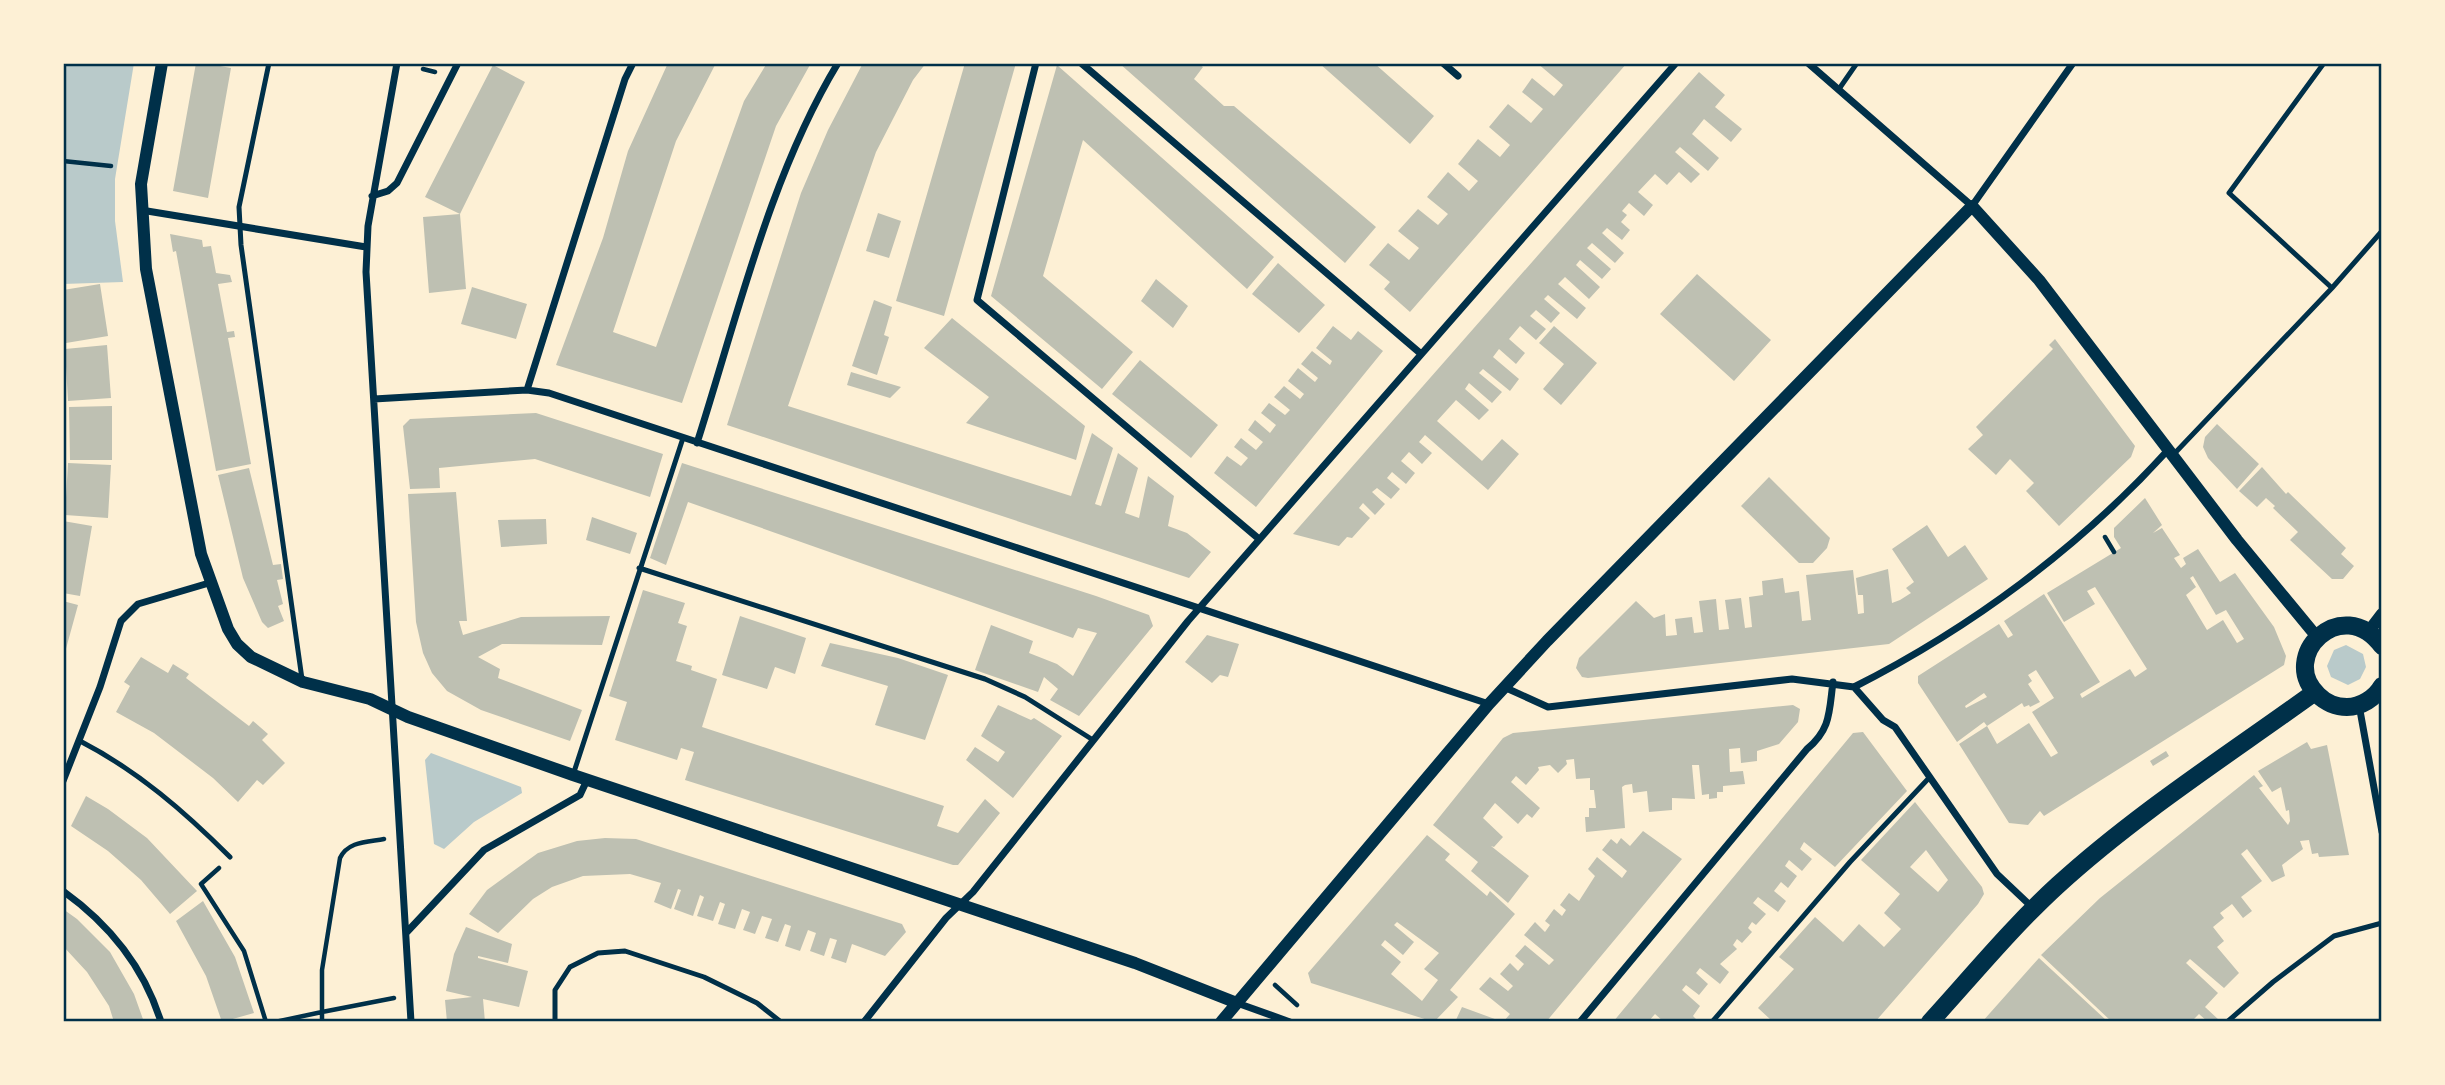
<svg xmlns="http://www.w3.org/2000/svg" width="2445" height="1085" font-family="Quicksand,sans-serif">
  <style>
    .green { fill: #b9caca }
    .building { fill: #bec0b2; fill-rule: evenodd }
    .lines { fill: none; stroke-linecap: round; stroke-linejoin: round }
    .path { stroke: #003049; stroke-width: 4.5 }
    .service { stroke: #003049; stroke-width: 5 }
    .minor { stroke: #003049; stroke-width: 7 }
    .tertiary { stroke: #003049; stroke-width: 12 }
    .primary { stroke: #003049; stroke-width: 18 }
    .neatline { fill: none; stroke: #003049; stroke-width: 2.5 }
  </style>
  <rect width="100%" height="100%" fill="#fdf0d5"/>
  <!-- green -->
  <path class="green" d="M63 63H134L115 179V221L123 282 63 284Z
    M2346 645 2363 654 2366 667 2360 679 2348 685 2331 677 2327 666 2334 650Z
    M431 753 521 787 522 793 474 822 444 849 434 844 425 760Z"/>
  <!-- building -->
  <path class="building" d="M196 63H221L220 66 231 68 208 198 173 191Z
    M668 63H716L676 141 613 332 656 347 744 101 767 63H811L776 126 682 403 556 365 603 238 628 151Z
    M863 63H926L913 80 876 152 788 406 1071 496 1092 433 1113 448 1095 504 1101 506 1118 453 1138 468 1125 513 1139 518 1148 476 1174 496 1168 526 1187 533 1211 552 1189 578 727 425 801 193 828 130Z
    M965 63H1016L944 316 896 301Z
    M1119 63H1168L1172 66 1175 63H1197L1203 67 1194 79 1224 106H1234L1376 227 1345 263Z
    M1319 63H1374L1434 116 1410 144Z
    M1537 63H1627L1410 312 1384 289 1390 282 1369 265 1388 243 1409 260 1419 248 1398 231 1418 209 1438 225 1448 214 1427 197 1448 172 1469 191 1478 181 1458 164 1478 139 1500 157 1510 145 1489 127 1508 104 1531 123 1543 109 1522 92 1532 78 1554 96 1560 89 1563 85Z
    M493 65 525 82 460 214 425 197Z
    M1057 65 1274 257 1247 289 1083 140 1043 276 1133 352 1102 389 991 296Z
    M1699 72 1725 95 1715 107 1742 129 1731 142 1704 119 1692 134 1719 158 1708 171 1680 147 1675 152 1700 174 1691 183 1679 172 1667 185 1655 174 1638 192 1653 205 1644 216 1629 203 1622 211 1627 215 1621 222 1630 230 1622 240 1607 228 1602 233 1624 253 1615 263 1592 243 1587 248 1611 269 1602 279 1580 260 1576 265 1600 287 1589 299 1565 277 1558 284 1586 308 1577 319 1548 295 1544 299 1560 313 1551 323 1536 310 1530 316 1546 329 1536 340 1520 326 1509 339 1525 353 1516 364 1499 349 1493 357 1519 379 1510 391 1483 369 1479 373 1502 392 1492 403 1469 383 1465 389 1489 410 1479 420 1456 400 1437 421 1482 461 1502 439 1519 454 1488 490 1425 435 1419 442 1432 453 1422 464 1409 452 1401 461 1415 473 1406 484 1392 472 1387 478 1400 489 1391 499 1377 488 1372 492 1385 504 1375 515 1363 503 1359 508 1370 518 1352 538 1347 537 1339 546 1293 534Z
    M878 213 901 221 889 258 866 251Z
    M460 214 466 289 429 293 423 217Z
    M170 234 202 240 203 247 211 246 216 273 230 275 232 282 218 284 227 332 234 331 235 337 228 338 251 464 216 471 176 251 173 252Z
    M1278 263 1325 305 1299 333 1252 294Z
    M1697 274 1771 340 1734 381 1660 314Z
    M1156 279 1188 306 1173 328 1141 301Z
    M100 284 108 336 66 343 63 290Z
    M472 287 527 304 516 339 461 324Z
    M874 300 892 307 884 335 889 337 877 375 852 366Z
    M952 318 1085 426 1076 460 966 423 989 397 924 348Z
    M1333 326 1351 340 1358 331 1383 351 1256 507 1214 473 1227 456 1241 466 1248 458 1234 447 1241 438 1256 450 1263 442 1248 430 1255 420 1270 433 1276 425 1261 413 1269 403 1285 415 1290 410 1274 397 1284 386 1300 399 1304 394 1288 381 1298 368 1315 382 1318 378 1301 364 1312 351 1330 365 1332 361 1316 348Z
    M1554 326 1597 363 1561 405 1543 389 1564 364 1539 343Z
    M2055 339 2135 446 2131 457 2059 526 2026 491 2034 483 2010 459 1996 475 1968 449 1983 435 1976 427 2053 349 2049 345Z
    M107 345 111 398 68 401 65 349Z
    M1140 360 1218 425 1191 458 1112 394Z
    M851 372 901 387 890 398 847 385Z
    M112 406V460H70L69 407Z
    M536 413 663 454 650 497 535 459 439 468 440 488 410 489 403 426 410 419Z
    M2217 424 2259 464 2237 489 2208 458 2203 447 2205 437Z
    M68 463 111 465 108 518 65 515Z
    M682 463 1096 596 1149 615 1153 626 1079 716 1050 700 1058 689 1044 677 1038 692 975 670 991 625 1033 641 1029 653 1057 664 1073 676 1097 633 1078 628 1073 638 688 502 666 565 650 558Z
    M2262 467 2286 494 2288 492 2346 548 2341 554 2354 566 2343 579H2332L2290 540 2298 532 2273 508 2275 506 2266 498 2257 507 2239 491Z
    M249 468 273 565 281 564 283 579 277 580 283 604 278 606 284 621 268 628 262 622 243 578 218 475Z
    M1769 477 1830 538 1827 548 1813 563H1799L1741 506Z
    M456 492 467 621H459L463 635 521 617 610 616 602 645 502 644 478 657 500 669 498 678 582 710 570 741 481 710 447 691 432 673 423 653 416 622 408 494Z
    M2145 498 2162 525 2153 533 2162 528 2180 555 2174 558 2181 568 2186 564 2183 558 2198 549 2220 582 2235 573 2274 627 2286 656 2284 665 2044 816 2040 811 2028 825 2009 823 1959 744 1987 726 1997 744 2029 723 2051 757 2058 753 2032 712 2054 698 2036 670 2028 675 2032 681 2028 684 2040 702 2030 707 2029 705 2024 707 2022 703 1987 726 1984 722 1957 742 1918 683V676L1999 624 2008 638 2013 635 2004 621 2044 594 2100 682 2080 694 2082 698 2130 669 2135 677 2147 669 2095 587 2087 591 2095 604 2064 622 2047 593 2121 548 2114 537V528ZM2193 576 2216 615 2226 610 2244 639 2237 643 2223 620 2207 630 2186 595 2196 587 2190 578ZM1984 693 1987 697 1966 708 1965 706Z
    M592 517 637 533 630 554 586 540Z
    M546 519 547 544 501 547 498 520Z
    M63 521 92 526 80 596 63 593Z
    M1927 525 1948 557 1965 545 1988 579 1889 644 1588 678 1582 677 1576 668 1579 658 1636 601 1654 618 1665 614 1666 636 1677 635 1675 619 1692 617 1694 633 1703 632 1699 601 1716 599 1719 630 1729 629 1725 600 1741 598 1745 628 1752 627 1749 597 1763 595 1762 581 1783 578 1785 593 1799 591 1802 621 1811 620 1806 575 1853 570 1858 614 1864 613 1863 595H1858L1856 578 1888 569 1892 603 1900 600 1911 593 1906 588 1914 582 1892 549Z
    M643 590 685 603 678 623 687 626 676 661 692 666 691 670 717 679 702 727 944 806 937 826 958 833 985 799 1000 813 958 865H953L685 780 694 752 681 748 677 760 615 740 627 702 609 696Z
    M63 601 78 605 64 656H63Z
    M740 616 806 638 795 674 775 667 767 689 722 675Z
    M1207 635 1239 644 1228 677 1220 675 1212 683 1185 662Z
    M830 643 898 658 948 675 925 740 875 725 888 686 821 666Z
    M141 657 168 673 173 664 189 674 186 678 249 726 253 721 268 734 262 740 285 763 263 785 257 780 238 802 213 778 154 733 116 712 130 686 124 682Z
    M998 705 1031 720 1034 718 1062 736 1013 798 966 760 975 747 998 762 1005 752 981 736Z
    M1793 705 1800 709 1798 722 1779 744 1757 751V761L1741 763 1740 748 1729 749 1730 772 1743 771 1745 784 1723 786V792H1717V798L1709 799V794L1702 795 1699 765H1692L1695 799 1672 798V810L1649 812 1647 791 1633 793 1632 784 1625 785 1622 787 1625 828 1586 832 1585 817H1589V808H1596L1594 790H1590V778L1576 779 1574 759 1566 760 1567 764 1558 773 1550 765 1538 767 1539 770 1526 785 1516 776 1511 782 1540 808 1532 818 1527 814 1518 824 1495 803 1483 818 1503 837 1494 847 1491 846 1529 876 1508 903 1471 871 1478 862 1433 825 1503 738 1513 733Z
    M1863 732 1907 791 1835 867 1804 842 1800 849 1812 859 1802 871 1789 860 1785 866 1797 876 1788 888 1781 882 1774 891 1786 901 1778 912 1758 897 1753 903 1766 914 1756 925 1752 922 1748 928 1752 932 1742 943 1737 939 1733 945 1737 949 1720 964 1729 972 1720 984 1700 968 1696 973 1708 984 1699 995 1686 985 1682 990 1700 1006 1693 1016 1699 1022H1664L1655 1014 1648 1022H1613L1853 733Z
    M2307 742 2311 749 2327 745 2349 855 2319 857 2318 853 2312 854 2309 840 2300 841 2303 849 2282 865 2285 876 2272 882 2247 849 2241 854 2262 881 2241 897 2252 911 2243 918 2232 904 2220 913 2224 918 2213 927 2224 941 2217 947 2239 973 2224 988 2190 959 2186 963 2218 993 2205 1007 2219 1020 2208 1022 2199 1014 2191 1022H2112L2041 955 2100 898 2254 775 2263 786 2259 788 2288 825 2290 821 2289 810 2286 811 2281 787 2272 792 2258 771Z
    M2166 751 2169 756 2153 766 2150 761Z
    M86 796 108 809 147 838 197 891 170 914 141 880 108 851 71 826Z
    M1915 802 1982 887 1984 894 1978 904 1875 1022H1769L1771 1020 1758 1008 1794 969 1779 957 1815 917 1843 942 1859 924 1884 947 1901 929 1884 913 1900 894 1861 860ZM1926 850 1948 880 1938 892 1910 867Z
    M1643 831 1682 859 1546 1022H1455L1462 1007 1503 1022 1510 1014 1479 989 1490 977 1508 991 1513 986 1500 974 1510 963 1518 971 1524 964 1515 956 1525 945 1549 965 1554 960 1524 935 1535 922 1545 932 1550 925 1545 921 1554 909 1562 916 1566 910 1560 905 1569 893 1579 901 1595 876 1588 869 1597 857 1622 878 1627 871 1602 850 1611 839 1617 844 1621 838 1630 846Z
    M1427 835 1450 854 1445 860 1487 896 1490 891 1515 914 1450 990 1458 997 1434 1022 1311 983 1308 973ZM1397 922 1439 953 1424 969 1438 980 1422 1001 1391 974 1401 962 1381 945 1385 940 1403 955 1414 942 1394 925Z
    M605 838 636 839 902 924 906 932 885 956 852 944 846 963 831 958 837 940 830 938 824 956 810 951 816 933 808 930 800 951 785 946 791 926 785 924 778 942 765 938 772 919 762 916 755 934 743 930 750 912 742 909 735 929 718 924 725 904 720 902 713 921 697 916 704 897 700 895 693 916 674 909 681 890 678 889 671 909 654 902 661 883 630 874 583 876 552 887 533 899 498 933 469 914 487 890 538 853 577 841Z
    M203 901 235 957 254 1013 222 1022 206 976 176 921Z
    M63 909 77 919 110 952 134 994 144 1022H114L109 1006 87 972 63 946Z
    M466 927 512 944 508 963 478 956V958L528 971 519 1007 483 999 485 1022H447L445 1000 472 997 446 991 454 954Z
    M2039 958 2106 1020 1982 1022Z"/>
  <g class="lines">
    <!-- path -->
    <path class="path" d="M423 69 435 72
      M63 161 111 166
      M2105 537 2114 552
      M219 868 201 884 244 951 266 1022
      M1275 985 1297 1005
      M275 1022 322 1012V970L340 858C348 841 368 842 384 839
      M322 1022V1012L394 998"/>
    <!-- service -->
    <path class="service" d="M269 63 239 207 241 245 302 679
      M2324 63 2229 193 2332 288
      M1839 89 1857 63
      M2174 454 2332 288 2382 231
      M639 568 985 679 1025 697 1093 740
      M80 741C138 771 185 812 230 857
      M573 775 683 438
      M555 1022V990L570 967 598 953 625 951 704 977 757 1003 781 1022
      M1712 1022 1850 862 1928 779
      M2227 1022 2273 982 2334 936 2382 923"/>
    <!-- minor -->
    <path class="minor" d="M397 63 368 226 366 272 411 1022
      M1036 63 977 300 1259 539
      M1081 63 1420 353
      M1443 63 1458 76
      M1808 63 1972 206 2073 63
      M372 196 388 191 397 183 458 63
      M141 210 366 247
      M527 390 625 79 633 63
      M374 399 527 390 549 393 1489 704
      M697 443C737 318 770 175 838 63
      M1504 687 1548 707 1792 679 1854 687 1883 720 1895 727 1997 874 2033 908
      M1854 687C1971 628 2080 547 2168 450
      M2359 705 2382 832
      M63 781 100 687 121 621 138 604 209 583
      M63 891C109 924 144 967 161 1022
      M406 933 484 850 580 795 587 780
      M1237 1003 1290 1022
      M864 1022 946 918 973 892 1188 621 1676 63
      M1580 1022 1807 749C1831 729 1829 712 1833 682"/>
    <!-- tertiary -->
    <path class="tertiary" d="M162 63 141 184 146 269 201 554 228 629 237 644 251 657 303 682 370 699 408 717 573 775 1135 963 1237 1003
      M2369 631 2382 614
      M1221 1022 1489 704 1547 641 1972 206 2039 280 2237 540 2317 637"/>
    <!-- primary -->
    <path class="primary" d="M2382 646C2342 592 2277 657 2318 695 2325 702 2336 707 2347 707 2361 707 2375 698 2382 686
      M1930 1022C1972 976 2012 927 2058 885 2137 813 2228 755 2315 692"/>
  </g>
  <!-- border -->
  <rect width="2445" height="1085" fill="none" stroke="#fdf0d5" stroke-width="130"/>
  <rect x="65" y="65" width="2315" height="955" class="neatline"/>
</svg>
